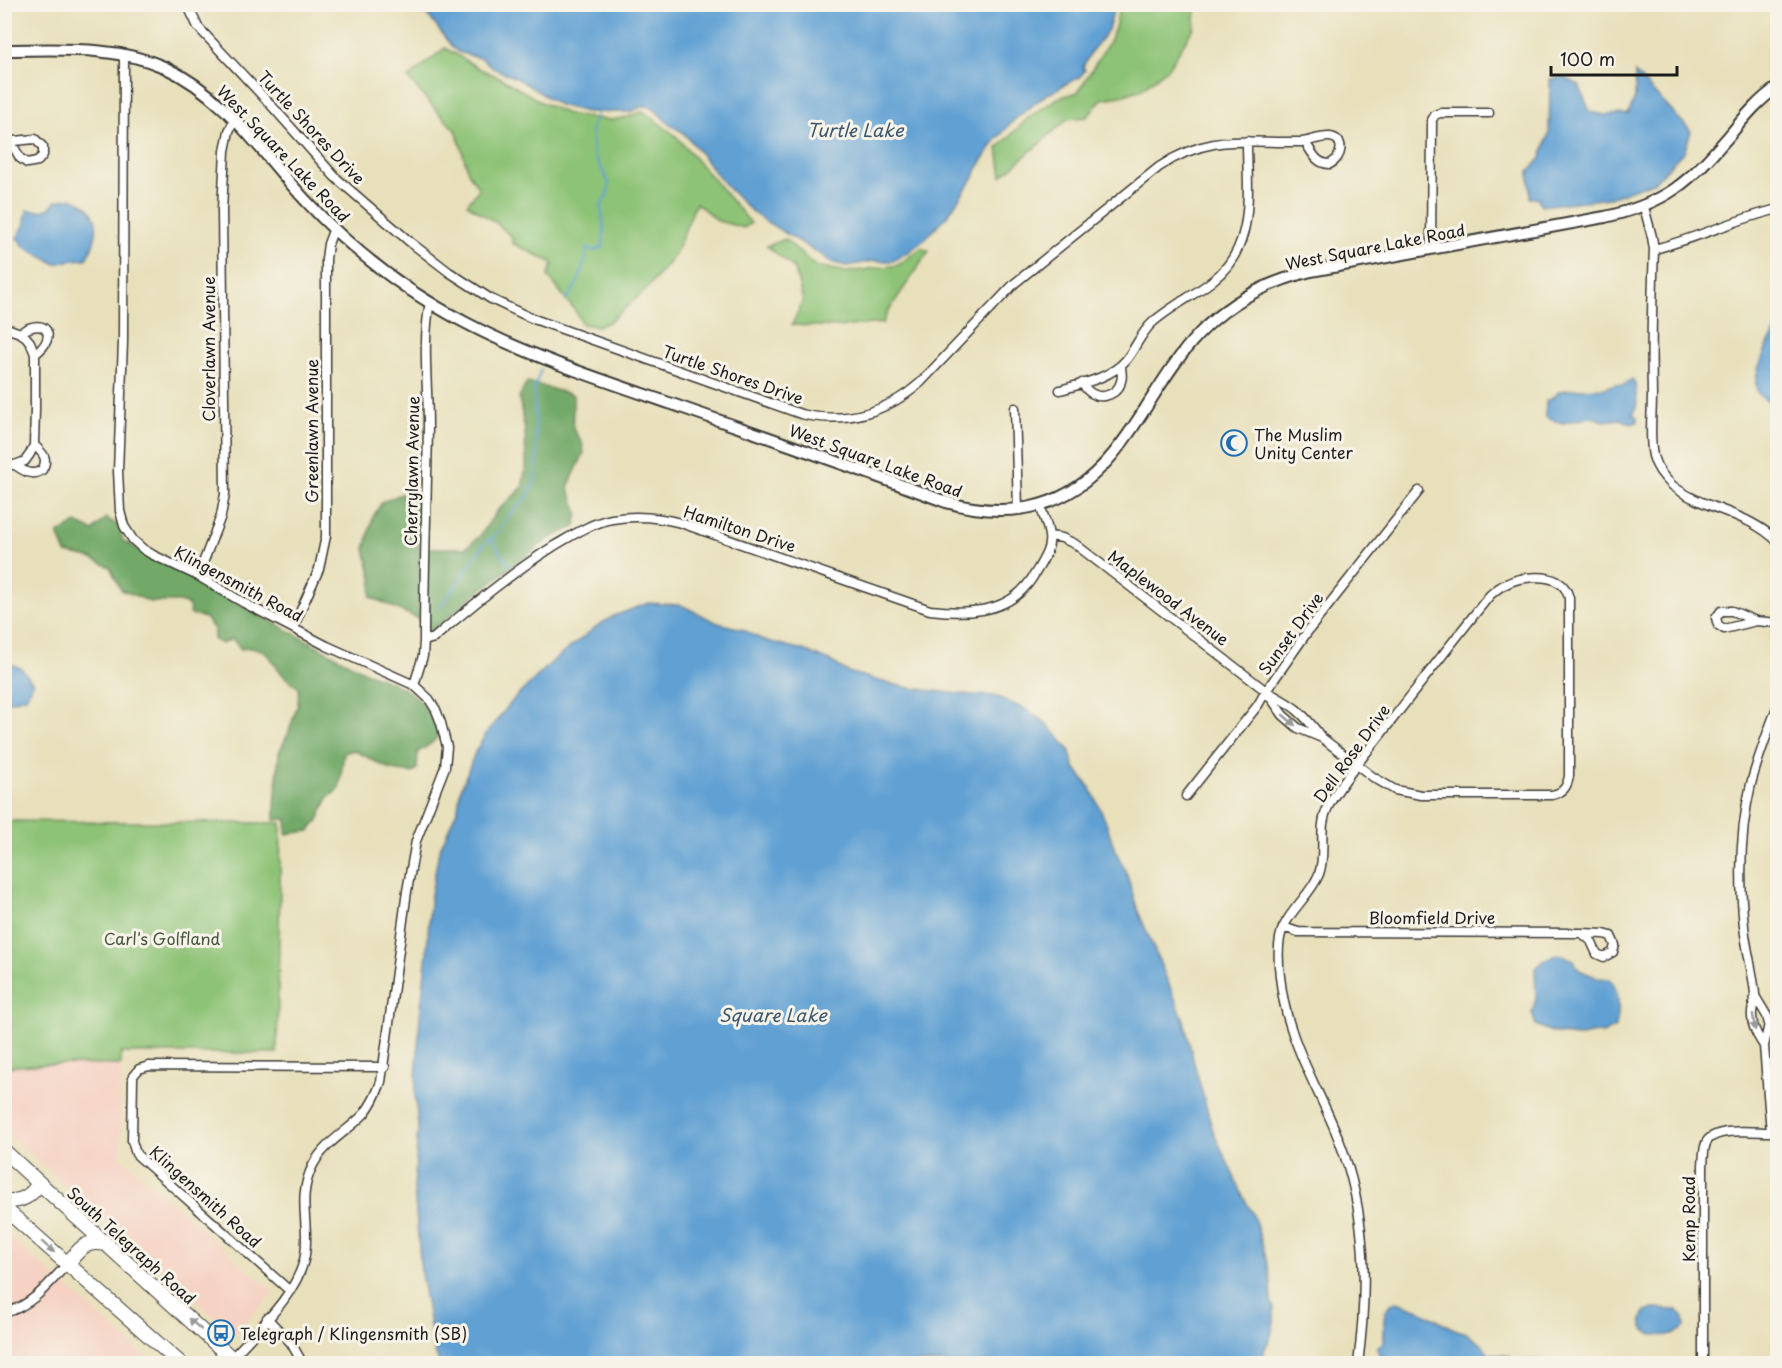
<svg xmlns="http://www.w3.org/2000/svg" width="1782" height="1368" font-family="'Playpen Sans',sans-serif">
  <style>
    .built { fill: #f5d2c3 }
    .green { fill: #8dc376; stroke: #547049; stroke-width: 1.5 }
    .forest { fill: #72a967; stroke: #476242; stroke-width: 1.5 }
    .water { fill: #60a0d3; stroke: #3e5e78; stroke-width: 1.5 }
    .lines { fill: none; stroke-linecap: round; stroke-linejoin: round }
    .stream { stroke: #60a0d3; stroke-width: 2 }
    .minor-casing { stroke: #3b3934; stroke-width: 11 }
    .tertiary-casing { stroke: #3b3934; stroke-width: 14 }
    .trunk-casing { stroke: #3b3934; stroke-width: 16 }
    .minor { stroke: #fff; stroke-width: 8 }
    .tertiary { stroke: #fff; stroke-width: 10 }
    .trunk { stroke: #fff; stroke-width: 14 }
    .oneway { fill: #999 }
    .labels { text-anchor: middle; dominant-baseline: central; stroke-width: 6; stroke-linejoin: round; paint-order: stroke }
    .street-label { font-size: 16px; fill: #1c1c1c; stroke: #f7f3e8 }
    .poi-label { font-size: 16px; fill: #1c1c1c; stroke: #f7f3e8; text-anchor: start }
    .park-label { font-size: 16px; fill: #44563c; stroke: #f7f3e8 }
    .water-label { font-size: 18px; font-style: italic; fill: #3b576e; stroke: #f7f3e8 }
  </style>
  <rect width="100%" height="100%" fill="#f7f3e8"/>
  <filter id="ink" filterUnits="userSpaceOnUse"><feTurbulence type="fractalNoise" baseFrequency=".0167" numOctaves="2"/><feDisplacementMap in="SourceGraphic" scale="12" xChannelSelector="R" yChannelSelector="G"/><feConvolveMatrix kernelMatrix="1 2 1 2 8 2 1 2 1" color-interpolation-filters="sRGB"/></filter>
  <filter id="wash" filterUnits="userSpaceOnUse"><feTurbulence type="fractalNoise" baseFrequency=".008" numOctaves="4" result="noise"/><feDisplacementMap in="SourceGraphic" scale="24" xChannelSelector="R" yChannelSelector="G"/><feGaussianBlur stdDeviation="1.35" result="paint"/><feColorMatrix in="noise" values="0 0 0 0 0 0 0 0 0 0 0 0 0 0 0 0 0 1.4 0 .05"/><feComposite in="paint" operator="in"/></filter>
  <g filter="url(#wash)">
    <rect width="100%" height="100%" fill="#e8e0bb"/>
    <!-- built -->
    <path class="built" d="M48 1064 121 1065V1157L273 1292 236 1334 228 1330 167 1274 162 1270 144 1252 123 1237 5 1132V1067Z
      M4 1232 69 1289 153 1363H5Z"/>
    <!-- green -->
    <path class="green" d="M1120 5H1197L1194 28 1168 68 1142 89 1121 96 1102 99 1087 117 1068 119 1002 176 998 148 1029 117 1058 98 1078 92 1109 42 1115 28Z
      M445 48 480 69 499 77 541 102 570 115 611 120 628 117 643 111 676 136 751 223 744 228 718 221 696 203 675 255 645 291 609 322 598 326 582 324 576 312 548 276 553 263 512 243V237L495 222 467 204 479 189 468 172 457 132 434 108 408 78Z
      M785 239 815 266 847 272 898 265 921 248 929 251 887 313 883 323 838 327 792 325 803 300 794 268 767 246Z
      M5 821 281 823 277 1053H121V1065L48 1064 5 1067Z"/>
    <!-- forest -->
    <path class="forest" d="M527 382 573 395V428L582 442 584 453 568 487 578 513 575 527 550 538 473 596 434 629 429 630 426 627 427 553 430 548H465L480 536 497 511 522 488 526 466 525 431 519 397Z
      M401 494 419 500V619L371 597 372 578 365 549 373 517 382 502Z
      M106 518 119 526 123 541 365 672C399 685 431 696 438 736L432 743 418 752 417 769 412 773 391 770 354 750 344 753 339 789 328 798 318 820 310 831 286 834 287 819 274 820 279 752 288 734 298 704 299 688C294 684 288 680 283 675 269 658 267 644 241 649L232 639 222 644 214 640V629L205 618 190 614 189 605 179 602H151L121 590 110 567 90 558 66 553 58 534 76 523 93 531Z"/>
    <!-- water -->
    <path class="water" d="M399 5H1115L1108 30 1091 52 1083 67 1085 70 1080 77 1062 86 1055 91 1047 94 1014 120 996 140 986 155 977 169 974 177 947 216 923 241 911 250 893 261H874L847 266 830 262 823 256 765 221 750 210 726 186 689 139 681 131 670 125 652 107 644 106 630 112H586L559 105 520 80 493 68 483 59 458 52 452 47 427 14Z
      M1635 73 1691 131 1685 150 1655 181 1610 198 1541 206 1538 198H1530L1529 172 1541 158 1549 133 1550 79 1563 77 1579 85 1590 112 1605 115 1628 114 1635 98Z
      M71 198C103 209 101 234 86 259L72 260 56 264 26 248 17 238 24 226 27 210C42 211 47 213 56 201Z
      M1777 328V406C1769 402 1758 398 1756 387 1753 373 1770 340 1777 328Z
      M1632 379 1635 383C1635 393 1640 405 1633 414L1637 417V422L1632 424 1620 419 1605 421 1591 417 1563 423 1549 419 1545 416 1546 401 1551 399 1560 391 1576 389 1605 388 1615 384 1624 385Z
      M648 603 681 605 718 623 742 629 763 640 803 650 830 661 848 672 883 682 911 688 959 694 995 696 1027 710 1045 722 1069 749 1074 767 1091 789 1106 822 1115 850 1126 872 1138 911 1184 1020 1194 1063 1213 1131 1244 1198 1253 1214 1267 1261 1271 1283V1302L1274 1308V1322L1271 1336 1264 1351V1363H439L434 1349 421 1273 414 1188 418 1127 415 1094 420 1016 427 952 430 900 439 851 458 808 460 791 476 750 488 731 514 699 553 661 597 626 614 616Z
      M5 659 11 664 21 668 33 683 26 697C17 698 14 702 5 701Z
      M1558 954 1574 960 1579 970 1598 978 1610 979C1621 992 1619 1011 1616 1027L1603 1034C1592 1031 1589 1036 1579 1036 1564 1036 1549 1032 1536 1025L1532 1013 1536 998 1535 968 1548 958Z
      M1397 1302 1417 1309 1452 1328 1466 1333 1482 1345 1489 1353 1509 1356 1513 1361 1537 1360 1555 1363H1395L1380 1355 1377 1349 1379 1346 1384 1343C1385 1330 1379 1304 1397 1302Z
      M1654 1309 1677 1310 1684 1318 1685 1327C1670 1342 1628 1337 1646 1311Z"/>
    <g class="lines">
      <!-- stream -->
      <path class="stream" d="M565 301C578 286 585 267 587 248L593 251 603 247 604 229 601 206 608 194 609 183 594 155 591 130 598 112
        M491 539 510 566
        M440 608 483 545 498 532 510 514 525 500 535 482 537 455 534 389 541 369"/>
    </g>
  </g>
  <g filter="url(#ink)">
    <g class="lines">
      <!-- minor casing -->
      <g class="minor-casing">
        <path id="minor" d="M187 4 198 27 271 105 335 177 410 242 449 272 491 299 531 318 801 414C845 424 886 413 920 383L1015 283 1159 167C1209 133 1246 143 1302 142 1311 141 1321 136 1330 137 1346 139 1342 158 1330 164 1316 164 1312 152 1305 142
          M124 55 123 342 118 471 120 511 124 526 133 540 143 549 153 555 198 576 244 603 327 646 414 685 429 699 436 710 441 723 447 747 445 767 416 841 407 891 381 1082C377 1093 372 1104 364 1114 347 1132 325 1142 313 1165 296 1199 310 1222 305 1255 299 1293 257 1330 232 1358
          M4 142 35 139 43 147V155L38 161 27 163 20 158 15 149 4 143
          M1644 207 1652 237 1654 249C1652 298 1651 347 1652 396 1652 415 1649 437 1653 456 1656 468 1664 478 1673 486 1704 510 1747 511 1778 542
          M1431 248 1432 120 1435 115 1440 113H1489
          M1654 249C1696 239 1735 219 1778 209
          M4 327 20 333 25 336 30 342 35 354V409L34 445 30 454 25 461 15 465H4
          M20 333C46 315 59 337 35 354
          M1082 383C1085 388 1088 392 1093 394 1103 400 1119 393 1121 381 1123 377 1121 371 1121 366
          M1060 390C1081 384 1111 378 1126 360 1135 349 1141 333 1152 323 1170 307 1193 296 1212 281 1257 247 1247 191 1247 141
          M1015 408 1018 509
          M15 465C24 471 32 477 42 470 49 459 43 453 34 445
          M1050 536 1062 538 1075 544 1266 691C1294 706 1302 711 1321 737
          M198 576 221 516 225 494 222 210 225 151 229 131 235 119
          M1756 621 1724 629 1718 625 1716 618 1721 611H1732L1756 621 1778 623
          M293 628 319 569 326 536V259L328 244 334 228
          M424 641 434 638C472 605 511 573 554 546 573 535 591 523 612 519 636 515 658 517 681 523L930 610C963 614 1003 614 1026 586 1031 581 1035 573 1039 567 1044 558 1051 547 1049 536 1048 526 1043 515 1040 505
          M414 685 423 656 424 641C424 569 427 497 428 426 428 385 422 343 430 302
          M1266 691 1283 715 1298 728 1322 738 1373 777 1395 790 1421 795H1552C1564 792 1567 787 1569 776V598C1567 591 1565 586 1558 582 1545 574 1519 577 1506 584 1500 586 1495 591 1490 595 1453 641 1417 688 1381 734 1365 755 1339 784 1328 807 1317 828 1327 852 1319 874 1311 894 1293 907 1284 926 1272 948 1283 1005 1291 1028 1303 1067 1325 1103 1339 1140 1367 1212 1368 1288 1358 1364
          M1186 796 1258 705 1266 691 1308 631 1419 491
          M1283 927 1298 932 1582 933 1591 941 1597 954 1604 957 1613 952 1615 945 1611 936 1604 934 1582 933
          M1755 996 1767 1016 1769 1024 1764 1046 1771 1132H1778
          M1764 1046C1757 1035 1751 1026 1752 1012 1753 1006 1755 1000 1755 994 1753 971 1746 949 1744 926 1739 878 1740 830 1751 784 1758 757 1768 731 1778 705
          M290 1291 136 1154 132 1141 133 1076 139 1069 149 1066 385 1067
          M4 1313C32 1306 49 1284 68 1263
          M267 1318 291 1343 303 1364
          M1703 1364V1165C1704 1157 1703 1148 1707 1141 1717 1127 1755 1132 1771 1132"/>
      </g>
      <!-- tertiary casing -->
      <g class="tertiary-casing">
        <path id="tertiary" d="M4 50C57 50 115 45 164 67 227 96 263 155 308 203 353 251 408 293 466 323 531 357 602 380 672 404 763 436 855 467 946 502 974 510 1002 513 1031 507 1119 489 1143 393 1198 335 1229 302 1267 282 1311 271L1605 217C1667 203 1688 183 1729 136 1744 118 1758 100 1778 87"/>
      </g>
      <!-- trunk casing -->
      <g class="trunk-casing">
        <path id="trunk" d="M4 1151 238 1364
          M4 1201C21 1202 31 1197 39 1183
          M4 1208 181 1364
          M68 1263C80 1249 84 1240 106 1244"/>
      </g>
      <!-- minor -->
      <use href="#minor" class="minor"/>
      <!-- tertiary -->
      <use href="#tertiary" class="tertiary"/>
      <!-- trunk -->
      <use href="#trunk" class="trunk"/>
    </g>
    <!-- one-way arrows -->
    <defs><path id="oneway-solid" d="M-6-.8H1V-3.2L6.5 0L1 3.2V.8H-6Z" transform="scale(1.5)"/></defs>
    <g class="oneway">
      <use href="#oneway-solid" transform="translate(1289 720) rotate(41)"/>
      <use href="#oneway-solid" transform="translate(1754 1022) rotate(82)"/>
      <use href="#oneway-solid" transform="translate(48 1247) rotate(41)"/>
      <use href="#oneway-solid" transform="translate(195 1324) rotate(-138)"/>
    </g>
  </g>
  <!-- icons -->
  <defs>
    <g id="mosque-ring" transform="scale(1.35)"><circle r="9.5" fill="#f7f3e8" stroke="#1f6fb2" stroke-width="1.5"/><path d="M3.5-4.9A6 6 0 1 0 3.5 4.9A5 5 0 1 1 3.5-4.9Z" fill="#1f6fb2"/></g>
    <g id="bus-ring" transform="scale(1.35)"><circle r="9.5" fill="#f7f3e8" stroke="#1f6fb2" stroke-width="1.5"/><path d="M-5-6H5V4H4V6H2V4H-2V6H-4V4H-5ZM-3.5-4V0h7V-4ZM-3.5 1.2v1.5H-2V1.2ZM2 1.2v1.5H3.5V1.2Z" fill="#1f6fb2"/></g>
  </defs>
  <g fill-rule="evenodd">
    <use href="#mosque-ring" x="1234" y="443"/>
    <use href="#bus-ring" x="221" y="1333"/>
  </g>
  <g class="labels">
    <!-- street labels -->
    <g class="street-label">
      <text transform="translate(312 127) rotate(47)">Turtle Shores Drive</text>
      <text transform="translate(284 153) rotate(46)">West Square Lake Road</text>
      <text transform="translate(1375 246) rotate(-11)">West Square Lake Road</text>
      <text transform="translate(208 349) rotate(-90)">Cloverlawn Avenue</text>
      <text transform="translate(733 374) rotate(19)">Turtle Shores Drive</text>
      <text transform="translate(311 431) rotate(-90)">Greenlawn Avenue</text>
      <text transform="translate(876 460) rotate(20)">West Square Lake Road</text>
      <text transform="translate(411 471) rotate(-89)">Cherrylawn Avenue</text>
      <text transform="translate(740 528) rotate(18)">Hamilton Drive</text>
      <text transform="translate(239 583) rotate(28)">Klingensmith Road</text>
      <text transform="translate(1169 597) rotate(37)">Maplewood Avenue</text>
      <text transform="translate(1290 633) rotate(-54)">Sunset Drive</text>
      <text transform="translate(1351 753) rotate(-54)">Dell Rose Drive</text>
      <text x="1432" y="917">Bloomfield Drive</text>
      <text transform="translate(206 1196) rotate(42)">Klingensmith Road</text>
      <text transform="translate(1688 1219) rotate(-90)">Kemp Road</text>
      <text transform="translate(132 1245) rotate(42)">South Telegraph Road</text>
    </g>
    <!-- poi labels -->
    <g class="poi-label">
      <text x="1254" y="434">The Muslim<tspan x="1254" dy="18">Unity Center</tspan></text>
      <text x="240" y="1333">Telegraph / Klingensmith (SB)</text>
    </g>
    <!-- park labels -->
    <g class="park-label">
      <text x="162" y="938">Carl's Golfland</text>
    </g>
    <!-- water labels -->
    <g class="water-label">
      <text x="855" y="129">Turtle Lake</text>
      <text x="773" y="1014">Square Lake</text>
    </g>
  </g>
  <!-- margin -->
  <rect width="1782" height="1368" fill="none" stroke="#f7f3e8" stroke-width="24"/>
  <!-- scale -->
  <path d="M1551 66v9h126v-9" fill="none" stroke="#1c1c1c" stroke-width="3"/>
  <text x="1560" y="66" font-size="18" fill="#1c1c1c" stroke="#f7f3e8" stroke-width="4.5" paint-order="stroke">100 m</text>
</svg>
